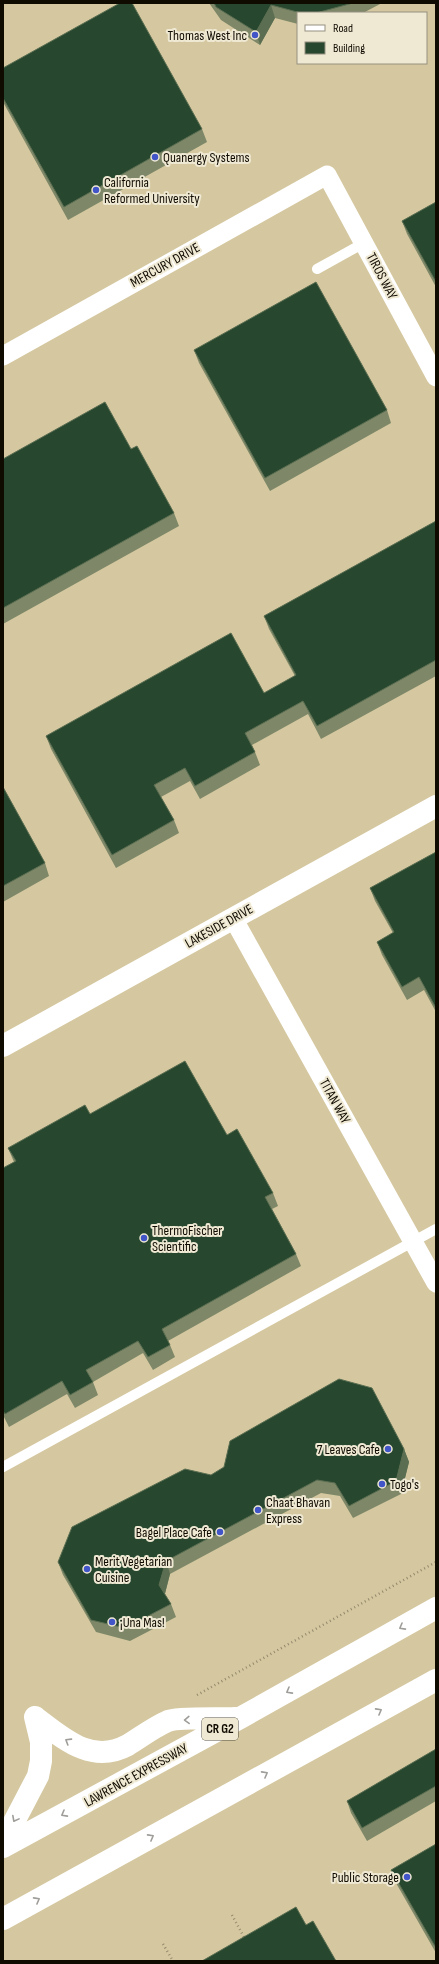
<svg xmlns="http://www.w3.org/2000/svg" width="439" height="1964" font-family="'Sofia Sans Condensed',sans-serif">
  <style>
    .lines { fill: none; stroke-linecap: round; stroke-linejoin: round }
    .path { stroke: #93896b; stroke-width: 2.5; stroke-dasharray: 1 3; stroke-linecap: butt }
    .lane { stroke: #fff; stroke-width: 10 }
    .street { stroke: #fff; stroke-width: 19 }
    .secondary { stroke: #fff; stroke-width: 22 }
    .highway { stroke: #fff; stroke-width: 22 }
    .wall { fill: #7e8868 }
    .shaded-wall { fill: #5b6e51 }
    .building { fill: #27472f; stroke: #5b6e51 }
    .oneway { stroke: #9f9d99 }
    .poi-dot { fill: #4155c8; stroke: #efe9d4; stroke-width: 1.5 }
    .labels { text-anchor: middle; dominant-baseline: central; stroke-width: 4; stroke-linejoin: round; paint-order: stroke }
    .shield { fill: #efe9d4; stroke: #534e40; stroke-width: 1 }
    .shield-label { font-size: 13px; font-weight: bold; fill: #100b01 }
    .poi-label { font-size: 14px; fill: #100b01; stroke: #efe9d4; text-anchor: start }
    .street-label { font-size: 14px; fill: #100b01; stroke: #efe9d4 }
  </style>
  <rect width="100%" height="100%" fill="#d5c8a0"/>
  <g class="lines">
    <!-- path -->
    <path class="path" d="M197 1695 436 1562
      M232 1915 245 1939
      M163 1944 173 1961"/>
    <!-- lane -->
    <path class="lane" d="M317 269 364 243
      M3 1467 436 1229"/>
    <!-- street -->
    <path class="street" d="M3 356 327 175 436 377
      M233 918 436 1283"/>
    <!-- secondary -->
    <path class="secondary" d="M3 1046 436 806"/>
    <!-- highway -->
    <path class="highway" d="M35 1717C63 1738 91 1765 128 1745 141 1737 154 1727 168 1721 178 1717 221 1719 235 1718
      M3 1843 38 1776 41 1761V1742L35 1717
      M3 1847 240 1718 436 1608
      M3 1919 436 1680"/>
  </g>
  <!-- wall -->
  <path class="wall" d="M209 3H382L363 13H298V24L275 18 260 45 221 20Z
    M3 68 202 129 207 142 68 220 3 102Z
    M436 202V287L407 234 402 221Z
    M194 350 387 410 391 423 270 491 199 363Z
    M131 449 174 513 179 526 3 624V459Z
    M436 521V676L321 739 308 714 252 745 255 752 260 765 200 799 190 781 161 797 174 820 179 833 116 868 51 749 46 736 264 693 295 676 269 629 264 616Z
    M3 787 45 863 49 876 3 902Z
    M436 852V1012L424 990 407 1000 382 955 377 942 393 933 375 901 370 888Z
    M90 1114 227 1135 273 1193 278 1206 272 1209 296 1254 301 1266 168 1341 170 1345 175 1357 153 1370 143 1353 93 1382 98 1395 75 1408 67 1394 9 1427 3 1415V1168L14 1162 8 1148Z
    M404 1449 409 1462 401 1494 353 1518 340 1496 321 1493 170 1574 165 1594 171 1604 176 1617 130 1641 96 1632 63 1575 58 1562 211 1475Z
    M436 1749V1801L367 1841 351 1813 347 1801Z
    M436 1844V1953L396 1883 391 1870Z"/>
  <!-- shaded-wall -->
  <path class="shaded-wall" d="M271 5 275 18 260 45 256 32Z
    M404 1449 409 1462 401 1494 396 1481Z
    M166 1561 170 1574 164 1597 159 1585Z"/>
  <!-- building -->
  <path class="building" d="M120 3H132L202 129 64 207 3 98V68Z
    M214 3H353L316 13H301L271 5 256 32 216 7Z
    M436 202V282L402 221Z
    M316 282 387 410 265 478 194 350Z
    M105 402 131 449 137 446 174 513 3 608V459Z
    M436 521V660L317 726 303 701 245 733 255 752 195 786 185 768 154 785 174 820 112 855 46 736 231 633 264 693 296 675 264 616Z
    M3 787 45 863 3 886Z
    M436 852V1008L419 977 402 987 377 942 394 932 370 888Z
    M185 1061 227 1135 237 1129 273 1193 265 1197 296 1254 162 1329 170 1345 148 1357 138 1341 86 1370 93 1382 70 1395 62 1381 5 1414 3 1411V1168L16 1161 8 1148 85 1105 90 1114Z
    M339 1379 372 1388 404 1449 396 1481 349 1506 335 1483 317 1480 166 1561 159 1585 171 1604 125 1628 91 1620 58 1562 72 1527 185 1469 211 1475 224 1467 230 1441Z
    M436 1749V1786L362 1828 347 1801Z
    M436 1844V1948L391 1870Z
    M296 1907 306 1925 313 1921 336 1961H202Z"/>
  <!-- one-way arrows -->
  <defs><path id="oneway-chevron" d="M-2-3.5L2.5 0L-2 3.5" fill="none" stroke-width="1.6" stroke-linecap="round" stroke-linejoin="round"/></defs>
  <g class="oneway">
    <use href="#oneway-chevron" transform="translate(402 1627) rotate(151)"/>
    <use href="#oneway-chevron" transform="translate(289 1691) rotate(151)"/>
    <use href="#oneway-chevron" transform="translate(379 1711) rotate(-29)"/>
    <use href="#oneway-chevron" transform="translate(187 1720) rotate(178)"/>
    <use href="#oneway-chevron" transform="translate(68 1741) rotate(-148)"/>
    <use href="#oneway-chevron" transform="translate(265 1774) rotate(-29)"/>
    <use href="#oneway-chevron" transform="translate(64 1814) rotate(151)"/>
    <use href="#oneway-chevron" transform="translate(15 1819) rotate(118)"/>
    <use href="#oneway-chevron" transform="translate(151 1837) rotate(-29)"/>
    <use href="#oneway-chevron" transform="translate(37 1900) rotate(-29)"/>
  </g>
  <!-- markers -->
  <g class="poi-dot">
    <circle cx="255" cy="35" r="4"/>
    <circle cx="155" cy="157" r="4"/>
    <circle cx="96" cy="190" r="4"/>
    <circle cx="144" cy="1238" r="4"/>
    <circle cx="388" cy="1449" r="4"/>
    <circle cx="382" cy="1484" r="4"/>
    <circle cx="258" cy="1510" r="4"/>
    <circle cx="220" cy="1532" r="4"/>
    <circle cx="87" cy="1569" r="4"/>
    <circle cx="112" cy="1622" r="4"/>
    <circle cx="407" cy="1877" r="4"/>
  </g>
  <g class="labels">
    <!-- shield labels -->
    <rect class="shield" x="202" y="1718" width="36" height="22" rx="3"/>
    <g class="shield-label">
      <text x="220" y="1729">CR G2</text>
    </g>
    <!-- poi labels -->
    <g class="poi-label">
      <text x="247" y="35" text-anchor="end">Thomas West Inc</text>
      <text x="163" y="157">Quanergy Systems</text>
      <text x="104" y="182">California<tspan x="104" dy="16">Reformed University</tspan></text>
      <text x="152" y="1230">ThermoFischer<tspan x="152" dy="16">Scientific</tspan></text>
      <text x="380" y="1449" text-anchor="end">7 Leaves Cafe</text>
      <text x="390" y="1484">Togo's</text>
      <text x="266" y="1502">Chaat Bhavan<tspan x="266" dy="16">Express</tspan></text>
      <text x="212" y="1532" text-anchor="end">Bagel Place Cafe</text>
      <text x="95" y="1561">Merit Vegetarian<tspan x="95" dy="16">Cuisine</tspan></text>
      <text x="120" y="1622">¡Una Mas!</text>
      <text x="399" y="1877" text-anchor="end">Public Storage</text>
    </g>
    <!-- street labels -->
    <g class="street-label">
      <text transform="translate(165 265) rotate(-29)">MERCURY DRIVE</text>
      <text transform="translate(382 276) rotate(62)">TIROS WAY</text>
      <text transform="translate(219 926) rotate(-29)">LAKESIDE DRIVE</text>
      <text transform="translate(335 1101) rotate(61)">TITAN WAY</text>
      <text transform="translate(136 1775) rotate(-29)">LAWRENCE EXPRESSWAY</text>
    </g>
  </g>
  <!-- border -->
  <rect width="439" height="1964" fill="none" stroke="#100b01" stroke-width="8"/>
  <!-- legend -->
  <rect x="297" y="12" width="130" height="52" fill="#efe9d4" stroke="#969080"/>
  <rect x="305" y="25" width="20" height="6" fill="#ffffff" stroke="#969080"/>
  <text x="333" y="32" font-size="12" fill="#100b01">Road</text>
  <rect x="305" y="42" width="20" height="12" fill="#27472f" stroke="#969080"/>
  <text x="333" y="52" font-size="12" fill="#100b01">Building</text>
</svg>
